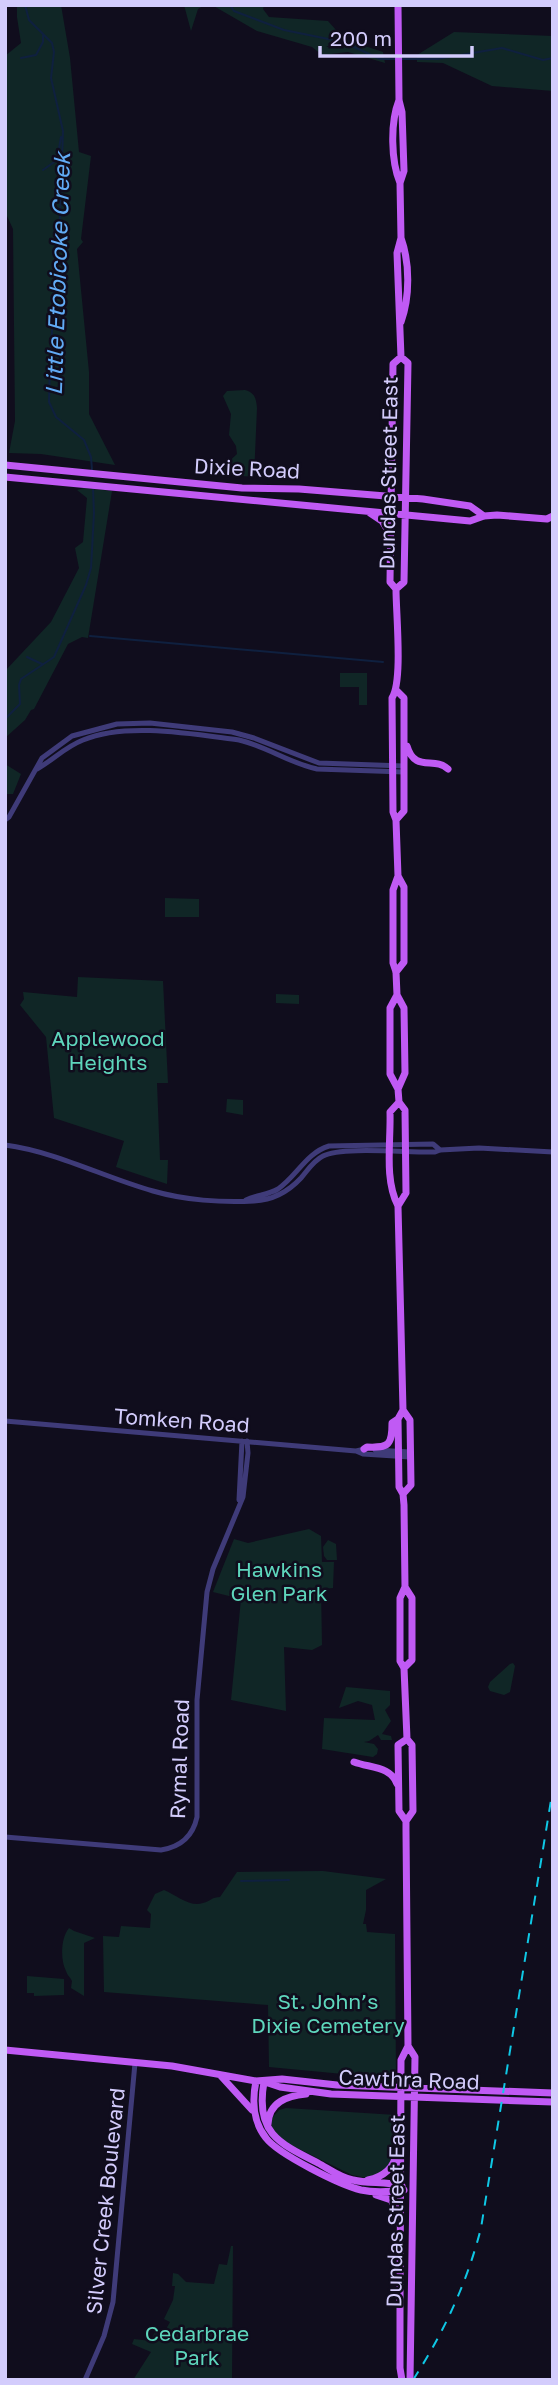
<svg xmlns="http://www.w3.org/2000/svg" width="558" height="2385" font-family="'Golos Text',sans-serif">
  <style>
    .green { fill: #102626 }
    .lines { fill: none; stroke-linecap: round; stroke-linejoin: round }
    .stream { stroke: #0f203f; stroke-width: 2 }
    .minor { stroke: #3f3b79; stroke-width: 5 }
    .major { stroke: #c05af4; stroke-width: 7 }
    .rail { stroke: #0fc8e5; stroke-width: 2; stroke-dasharray: 10 9; stroke-linecap: butt }
    .labels { text-anchor: middle; dominant-baseline: central; stroke-width: 5; stroke-linejoin: round; paint-order: stroke }
    .street-label { font-size: 21px; fill: #d3ccfc; stroke: #100d1d }
    .park-label { font-size: 21px; fill: #5ed6bc; stroke: #100d1d }
    .water-label { font-size: 23px; font-style: italic; fill: #61abf5; stroke: #100d1d }
  </style>
  <rect width="100%" height="100%" fill="#100d1d"/>
  <!-- green -->
  <path class="green" d="M17 5H61L70 58 79 152 91 156 81 239 83 242 77 249 89 372V414L115 465 41 454 9 453 15 421 13 229 7 216 5 56 21 43 17 17Z
    M184 5H205L198 9 191 31Z
    M212 5H264L263 9 269 17 328 21 344 39 383 52 385 63 348 52 322 55 312 47 257 31Z
    M454 32 553 36V91L492 86 443 63 417 62V55Z
    M245 390C255 393 256 398 257 408L254 477 219 474 220 470 237 454 236 446 229 435 231 414 223 396 227 391Z
    M84 488 112 491 88 638 82 637 68 644 34 709 31 710 25 720 5 738V671L51 622 79 568 75 548 83 542 87 498 77 490Z
    M340 673H367V705H359V687H340Z
    M5 764 21 774 13 794H5Z
    M165 898 199 899V917H165Z
    M78 977 163 981 168 1083H157L160 1160H168L167 1184 116 1167 124 1141 54 1118 46 1037 20 1005 24 999 23 992 77 997Z
    M276 994 299 995V1004L276 1003Z
    M227 1099 243 1100V1115L226 1112Z
    M309 1529 321 1536 322 1562H334L333 1588 321 1589 322 1645 312 1650 284 1647 286 1711 231 1700 241 1599 213 1592 234 1539 248 1543Z
    M328 1540 336 1544 337 1560H327L324 1556 323 1547Z
    M513 1663 515 1666 510 1692 504 1695 490 1691 488 1687 490 1682 510 1664Z
    M346 1687 390 1691V1705L385 1710 391 1721 382 1734 391 1736 392 1740H381L378 1735 369 1741 364 1742 374 1744 378 1749 377 1754 373 1757 322 1749 324 1718 375 1720 372 1705 358 1701 339 1708Z
    M323 1871 386 1879 366 1890V1910L363 1924H366L367 1932 395 1934 396 2079 269 2067 268 2005 104 1992 103 1936 119 1937 121 1926 150 1928 151 1914 147 1910 155 1894 164 1890C176 1895 191 1908 203 1903 211 1901 212 1897 220 1897L237 1872Z
    M69 1928 74 1931 95 1938 84 1943V1996L71 1988 72 1981C70 1977 67 1975 66 1971 60 1960 61 1937 69 1928Z
    M27 1976 64 1979V1995L34 1996V1993H27Z
    M286 2108 396 2115 393 2156 385 2171 367 2178 352 2175 287 2143 280 2138 272 2127 271 2119 279 2110Z
    M231 2246H233L232 2380H133L151 2352 132 2344 134 2339 151 2341 156 2329 165 2331 170 2322 164 2319 173 2300 175 2286H172L173 2273 178 2274 186 2282 214 2284 219 2264 227 2265Z"/>
  <g class="lines">
    <!-- stream -->
    <path class="stream" d="M25 5 29 20 52 43 54 52 51 78 63 131 60 217 50 360 49 402 56 417 84 440 91 457 92 470
      M230 5 234 11 284 30 343 42 380 59H397
      M21 58 36 55 43 42V35
      M402 59H437L502 48 543 60 553 58
      M43 170 57 160 61 137
      M90 636 383 662
      M27 657 42 664
      M5 719 20 704 19 685 21 679 54 657 86 585 91 568 94 513 93 489
      M241 1881 289 1880"/>
    <!-- minor -->
    <path class="minor" d="M37 769C53 760 65 747 83 740 126 722 192 734 239 740 266 746 289 763 317 769L404 772
      M5 820 9 817 42 758 72 736 117 724 150 723 232 732 254 738 319 763 404 766
      M5 1145C57 1152 103 1177 153 1191 184 1200 222 1203 254 1201 273 1200 288 1192 301 1178 308 1170 313 1161 323 1156 342 1146 410 1153 435 1152L440 1150 479 1148 553 1152
      M246 1200C256 1195 268 1195 278 1189 297 1176 306 1153 329 1146L433 1144 440 1150
      M5 1421 356 1451 365 1449
      M375 1450 410 1452
      M356 1451 363 1454 410 1457
      M239 1500 242 1441
      M5 1837 161 1850C180 1847 193 1836 197 1817V1700L207 1592 213 1569 243 1497 248 1453 247 1441
      M85 2380 104 2336 113 2302 135 2063"/>
    <!-- major -->
    <path class="major" d="M399 100C390 123 391 161 400 183
      M401 322C410 297 410 263 401 238
      M5 465 242 488 299 489 423 499 470 506 484 516
      M5 477 470 521 484 516 497 515 547 519 553 516
      M370 513 382 521 390 534
      M396 589 404 582 408 363 401 357
      M407 746C415 773 434 756 448 769
      M396 820 404 811V698L397 691
      M396 972 404 962V887L398 876
      M397 995 390 1008V1074L398 1089 399 1102 405 1110 406 1193 398 1206
      M398 1089 405 1073 404 1008 397 995 396 972 393 963V890L398 876 396 820 393 812 392 698C403 681 396 614 396 589L390 582 393 364 401 357 397 253 401 238 400 183 404 171 402 112 399 100 398 5
      M399 1102 390 1112C391 1142 384 1179 398 1206L403 1410 410 1420 411 1485 403 1494
      M403 1410 398 1419 399 1487 403 1494 404 1505 405 1587 412 1598V1660L404 1668
      M364 1449 367 1447C389 1448 392 1445 392 1423L398 1419
      M405 1587 400 1598V1661L404 1668 407 1739 412 1745 413 1811 406 1821
      M354 1762C370 1768 391 1766 397 1784
      M408 2046 415 2057 410 2380
      M5 2050 172 2066 256 2081 282 2079 337 2085 553 2093
      M220 2075 252 2110
      M256 2081C252 2100 253 2122 266 2138 278 2154 340 2185 361 2190 375 2193 390 2192 404 2190
      M264 2082C255 2132 278 2143 318 2163 329 2169 341 2178 353 2180 369 2184 386 2181 402 2186
      M268 2083 280 2087 331 2094 553 2102
      M268 2124C269 2102 287 2096 306 2094
      M368 2180C383 2177 395 2168 396 2152
      M376 2195 391 2200 398 2212
      M402 2380 400 2368V2309L401 2060 408 2046 406 1831V1821L399 1811 398 1745 407 1739"/>
    <!-- rail -->
    <path class="rail" d="M413 2380C444 2332 467 2283 481 2228L553 1788"/>
  </g>
  <g class="labels">
    <!-- street labels -->
    <g class="street-label">
      <text transform="translate(247 468) rotate(3)">Dixie Road</text>
      <text transform="translate(388 473) rotate(-89)">Dundas Street East</text>
      <text transform="translate(182 1420) rotate(4)">Tomken Road</text>
      <text transform="translate(179 1759) rotate(-88)">Rymal Road</text>
      <text transform="translate(409 2079) rotate(2)">Cawthra Road</text>
      <text transform="translate(105 2201) rotate(-84)">Silver Creek Boulevard</text>
      <text transform="translate(395 2211) rotate(-89)">Dundas Street East</text>
    </g>
    <!-- park labels -->
    <g class="park-label">
      <text x="108" y="1038">Applewood<tspan x="108" dy="24">Heights</tspan></text>
      <text x="279" y="1569">Hawkins<tspan x="279" dy="24">Glen Park</tspan></text>
      <text x="328" y="2001">St. John’s<tspan x="328" dy="24">Dixie Cemetery</tspan></text>
      <text x="197" y="2333">Cedarbrae<tspan x="197" dy="24">Park</tspan></text>
    </g>
    <!-- water labels -->
    <g class="water-label">
      <text transform="translate(57 274) rotate(-88)">Little Etobicoke Creek</text>
    </g>
  </g>
  <!-- border -->
  <rect width="558" height="2385" fill="none" stroke="#d3ccfc" stroke-width="14"/>
  <!-- scale -->
  <path d="M320 46v10h152v-10" fill="none" stroke="#d3ccfc" stroke-width="3.5"/>
  <text x="330" y="46" font-size="21" fill="#d3ccfc" stroke="#100d1d" stroke-width="5" paint-order="stroke">200 m</text>
</svg>
